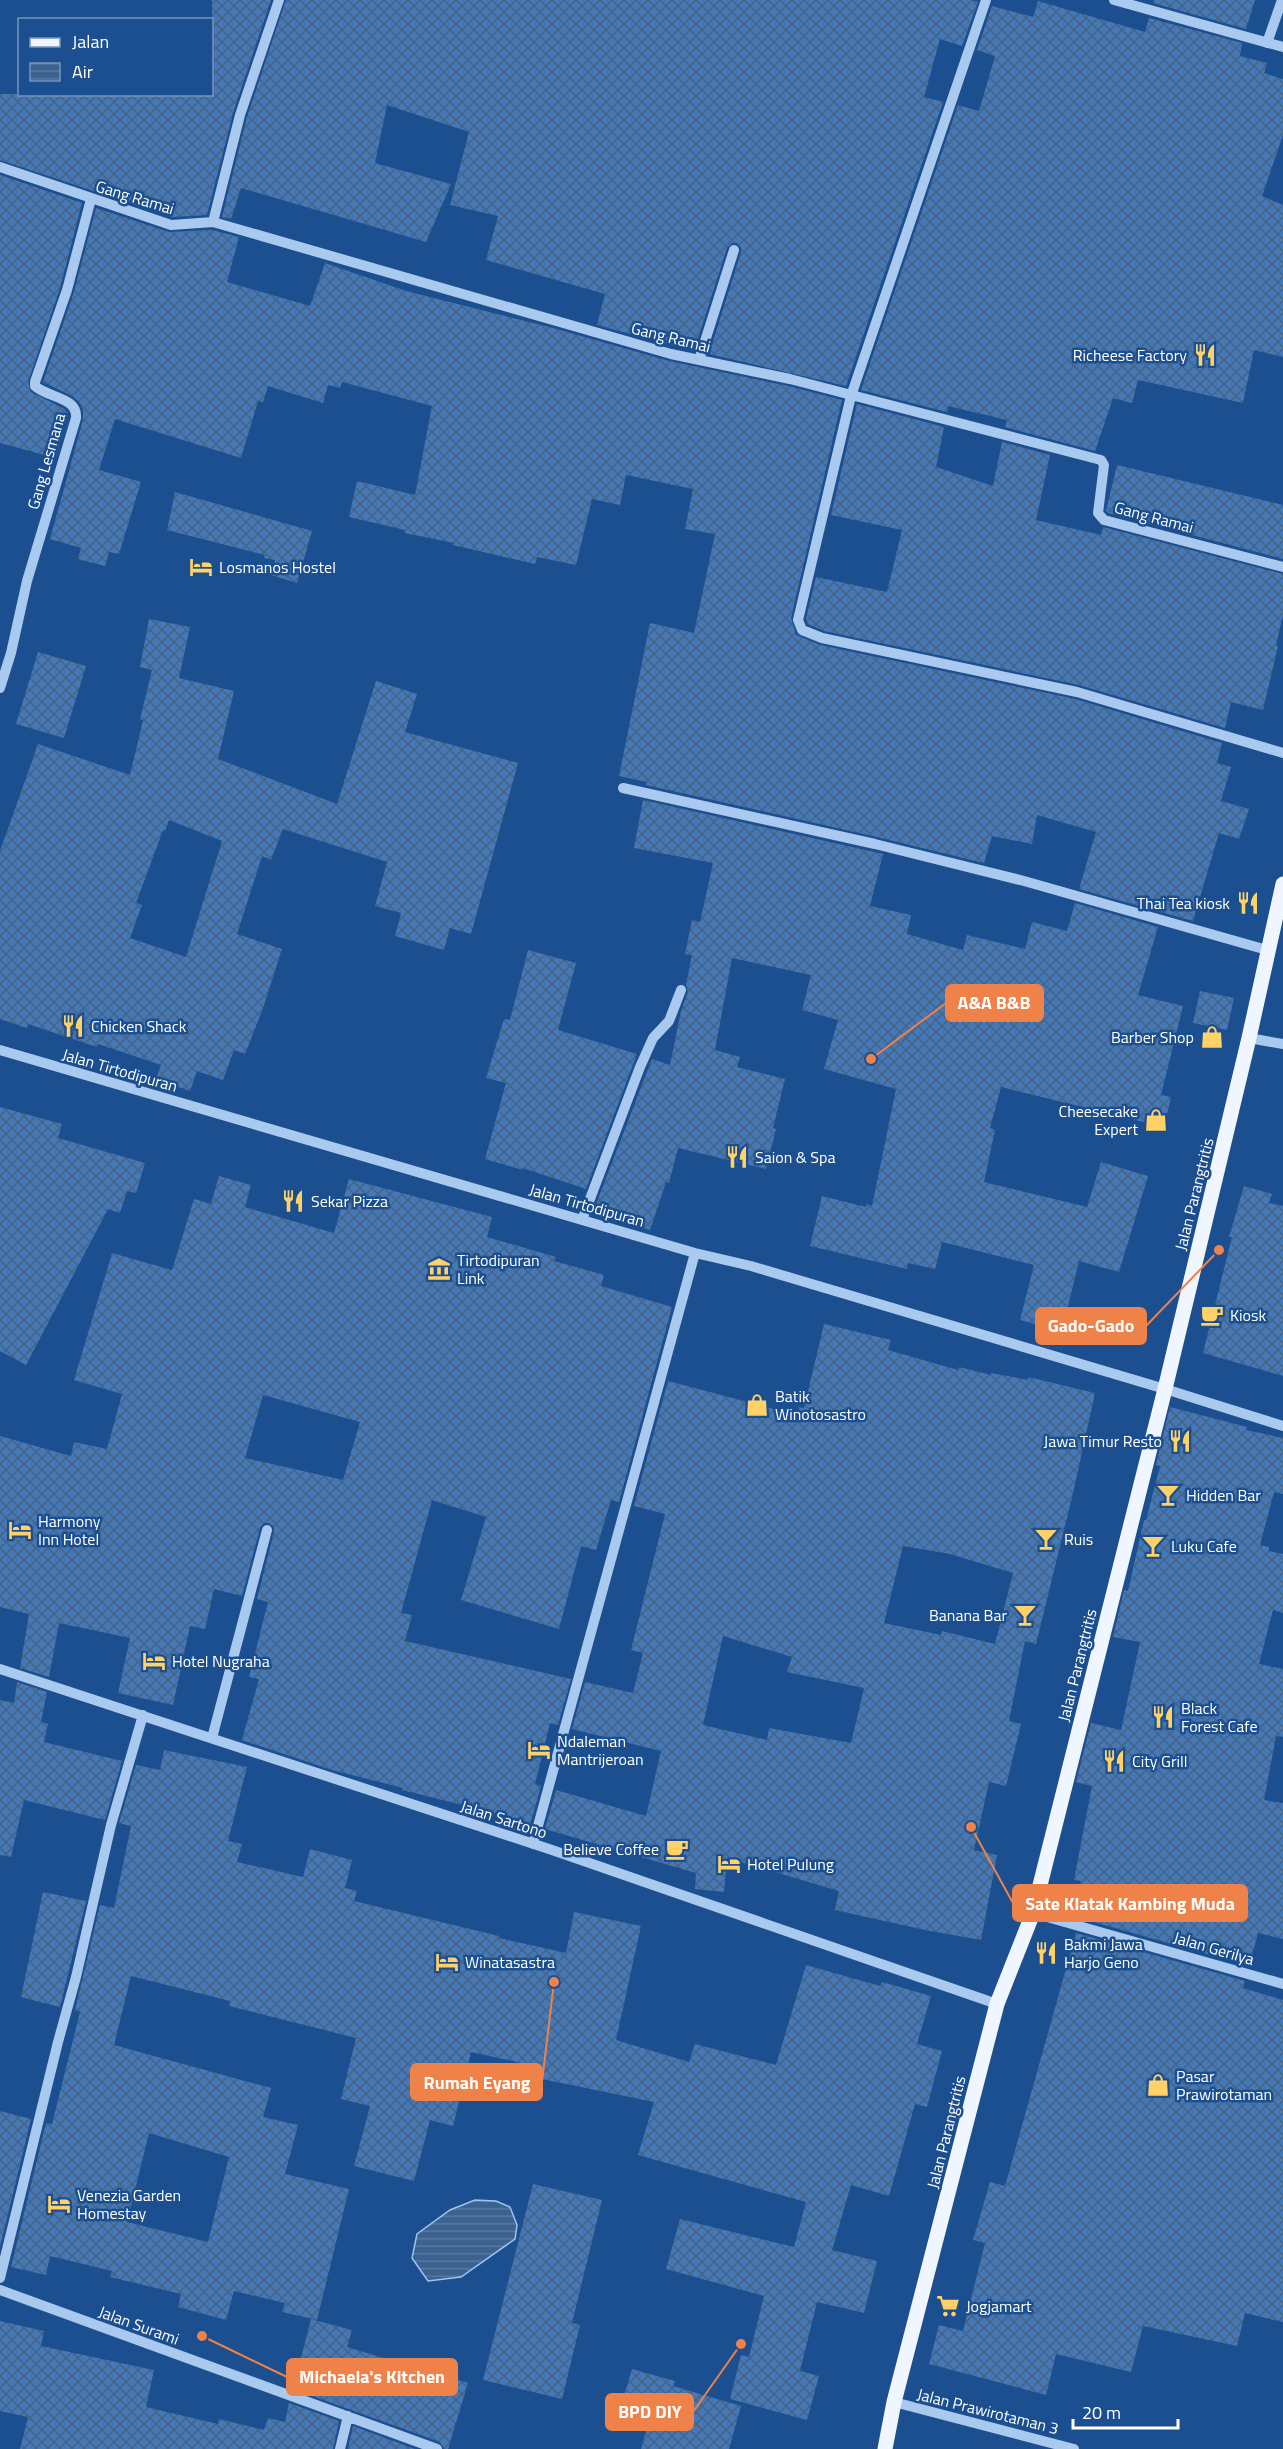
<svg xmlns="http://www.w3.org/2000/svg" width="1283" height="2449" font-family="'Titillium Web',sans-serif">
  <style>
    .water { fill: url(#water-rules); stroke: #9cc4f0; stroke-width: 1.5 }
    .building { fill: url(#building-cross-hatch); fill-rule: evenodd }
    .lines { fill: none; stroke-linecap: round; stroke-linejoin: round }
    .minor { stroke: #a9c9ee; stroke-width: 10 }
    .major { stroke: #f0f6ff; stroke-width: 15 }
    .labels { text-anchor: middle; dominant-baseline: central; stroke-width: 5; stroke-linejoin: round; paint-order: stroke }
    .street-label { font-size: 16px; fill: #fff; stroke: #1b4f8f }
    .poi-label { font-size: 16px; fill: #fff; stroke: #1b4f8f; text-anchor: start }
    .leader { fill: none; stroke: #ee8249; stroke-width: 2 }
    .callout-dot { fill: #ee8249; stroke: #1b4f8f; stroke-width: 2 }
    .callout { fill: #ee8249; stroke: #ee8249; stroke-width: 2 }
    .callout-label { font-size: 18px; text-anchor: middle; font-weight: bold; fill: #fff }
  </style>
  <defs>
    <pattern id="water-rules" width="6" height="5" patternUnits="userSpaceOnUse" patternTransform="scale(1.5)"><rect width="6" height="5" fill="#3c6290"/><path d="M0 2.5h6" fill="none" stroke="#597aa1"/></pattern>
    <pattern id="building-cross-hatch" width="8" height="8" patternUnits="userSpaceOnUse" patternTransform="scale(1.5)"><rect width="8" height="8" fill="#4478b7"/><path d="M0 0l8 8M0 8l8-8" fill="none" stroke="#486282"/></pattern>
  </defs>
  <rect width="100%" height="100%" fill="#1b4f8f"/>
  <!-- water -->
  <path class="water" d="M475 2200 496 2201 510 2207 517 2225 515 2239 461 2277 428 2281 412 2258 417 2234 450 2210Z"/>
  <!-- building -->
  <path class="building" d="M212 0H271L233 113 207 215 172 217 0 160V94H212Z
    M286 0H972L978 2 962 46 940 39 924 97 943 102 846 386 709 354 741 252V248L737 243H732L727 248 694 351 597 325 605 294 486 260 498 216 450 205 469 132 387 105 375 163 451 184 426 242 241 188 231 219 222 217 247 117Z
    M1154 0H1255L1246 29 1153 3Z
    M1038 1 1145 32 1149 18 1242 43 1240 56 1267 63 1264 73 1283 79V135L1262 196 1283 205V357L1254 350 1243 403 1138 380 1132 403 1113 398 1095 451 1005 427 1007 420 948 406 947 412 861 390 958 105 979 111 995 56 977 50 992 6 1033 17Z
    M0 175 82 203 60 288 28 382 31 392 63 408 68 413 56 458 0 443Z
    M96 208 169 232 212 230 239 237 227 282 310 306 325 263 406 291 553 328 669 361 788 386 842 400 791 618 796 635 820 645 1075 699 1222 743 1217 763 1231 767 1221 801 1249 809 1239 839 1219 833 1193 921 1079 889 1096 832 1037 815 1032 844 992 836 984 863 877 837 646 785 647 782 619 776 650 623 694 633 715 534 685 529 693 489 626 475 620 505 592 499 576 565 537 557 535 564 453 545 454 543 405 533V530L349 517 357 481 415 495 432 406 342 382 340 388 328 385 323 403 268 386 263 402 258 401 241 458 115 419 99 470 141 482 119 554 109 552 105 566 78 559 81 548 50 539 83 420V410L79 402 72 396 43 382 74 292Z
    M857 404 944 427 936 467 993 486 1002 442 1050 455 1036 520 1101 535 1103 527 1283 574V615L1276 645 1278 646 1263 710 1231 702 1225 728 1079 685 824 631 808 624 806 619 816 577 887 592 902 530 831 515Z
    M1117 465 1283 505V559L1108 513 1106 511Z
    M175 492 312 531 297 583 271 575 275 560 264 558 265 555 167 530Z
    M149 619 190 627 179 678 234 691 218 759 337 804 376 681 417 694 405 732 518 763 471 934 450 928 444 950 395 936 401 913 375 906 387 862 283 829 271 860 262 856 237 934 282 949 262 1011 245 1054 234 1050 223 1080 197 1071 190 1091 156 1079 161 1065 98 1044 97 1047 28 1024 27 1028 0 1019V851L38 744 130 775 143 720 140 719 152 670 140 667ZM169 820 222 841 186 957 130 938 142 905 136 903 163 830 165 831Z
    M38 652 86 666 64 738 16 724Z
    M643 800 883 854 870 906 911 915 907 934 963 950 967 935 1025 949 1032 922 1067 931 1075 903 1158 927 1138 995 1183 1006 1161 1095 1171 1097 1164 1127 1001 1087 990 1128 995 1130 984 1182 1087 1207 1101 1162 1148 1176 1119 1272 1079 1261 1062 1331 1020 1320 1034 1265 942 1242 935 1269 908 1263 907 1269 810 1246 822 1196 866 1207 867 1204 872 1206 896 1089 824 1069 838 1020 802 1010 811 975 732 958 715 1050 740 1057 737 1067 785 1079 773 1128 776 1129 766 1169 678 1148 669 1183 666 1182 650 1230 593 1212 652 1059 670 1065 681 1011 688 992 686 985 692 955 685 954 692 920 700 922 713 863 634 848Z
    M528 950 576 963 558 1030 637 1054 586 1189 523 1168V1170L485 1159 506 1083 486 1078 504 1019 510 1020Z
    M1200 991 1234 998 1227 1030 1193 1023Z
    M0 1107 62 1124 58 1138 145 1163 136 1193 127 1191 120 1213 108 1209 26 1365 0 1351Z
    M219 1176 251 1185 245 1207 334 1233 349 1179 492 1217 487 1237 556 1257 554 1261 604 1275 601 1286 672 1307 619 1502 611 1500 596 1550 581 1546 559 1629 461 1600 486 1517 432 1500 401 1613 412 1615 405 1641 571 1679 558 1725 550 1723 535 1784 541 1786 530 1825 526 1824 524 1833 496 1824 499 1814 402 1790 403 1788 332 1770 242 1740 259 1679 249 1677 268 1602 257 1599 274 1532V1527L269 1523H264L260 1528 242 1596 214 1589 205 1629 190 1626 173 1705 118 1693 130 1638 59 1623 49 1677 20 1668 29 1614 0 1607V1436L71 1456 74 1442 107 1449 122 1394 74 1380 112 1253 172 1270 194 1199 211 1204ZM263 1395 360 1422 343 1480 245 1458Z
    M1244 1186 1272 1194 1269 1203 1283 1206V1376L1203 1353 1232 1237H1229Z
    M824 1324 891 1340 888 1350 958 1370 959 1367 991 1375V1373L1028 1380V1377L1095 1393 1073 1493 1036 1644 1025 1641 1009 1721 1021 1724 1006 1786 989 1782 974 1850 997 1855 981 1940 925 1930 835 1910 839 1891 727 1858 724 1892 695 1889 696 1873 545 1829 556 1790 646 1816 661 1751 572 1729 585 1682 633 1693 643 1653 631 1650 665 1514 634 1506 668 1381 797 1415 799 1407 804 1408ZM903 1546 950 1554 1013 1573 995 1644 942 1631 941 1635 884 1623ZM723 1636 792 1657 787 1672 864 1688 851 1743 769 1728 767 1740 703 1725Z
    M1170 1407 1247 1427 1246 1430 1283 1438V1494L1274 1492 1260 1545 1269 1547V1551L1283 1554V1613L1273 1610 1259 1664 1283 1669V1737L1276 1736 1264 1800 1283 1803V1939L1258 1933 1249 1966 1080 1918 1081 1913 1075 1912 1081 1881 1074 1880 1092 1786 1076 1782 1091 1723 1121 1730 1140 1642 1113 1637 1124 1590 1128 1591 1144 1520H1146L1160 1466 1156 1465Z
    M17 1682 47 1692 41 1722 48 1724 44 1742 122 1761 105 1820 24 1800 11 1857 0 1855V1700L14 1703Z
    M164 1750 247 1767 228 1841 242 1844 237 1862 303 1877 310 1849 352 1860 345 1888 357 1891 354 1901 499 1936V1938L566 1953 574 1912 641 1926 616 2040 689 2062 695 2044 776 2065 806 1965 880 1986 882 1982 931 1996 917 2044 942 2051 927 2107 915 2104 889 2196 851 2185 832 2250 877 2261 864 2313 817 2302 800 2371 819 2376 807 2420 730 2399 741 2355 749 2357 764 2296 666 2269 680 2219 794 2247 806 2202 638 2155 654 2102 537 2078 540 2067 471 2052 453 2126 430 2120 414 2181 354 2166 370 2106 341 2099 356 2038 229 2006 230 2001 131 1976 114 2045 271 2088 263 2117 298 2125 285 2174 349 2189 317 2320 282 2312 285 2303 234 2291 226 2320 178 2307 181 2294 110 2277 112 2271 50 2256 46 2275 11 2267 46 2123 52 2124 80 2012 75 2010 100 1905 114 1908 131 1826 119 1823 136 1765 160 1770ZM149 2133 229 2157 208 2242 127 2222Z
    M43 1892 86 1901 60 2007 21 1997Z
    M1076 1933 1245 1981 1243 1988 1283 2000V2322L1245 2313 1237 2346 1143 2326 1131 2372 1056 2354 1046 2395 929 2364 939 2325 963 2331 985 2243 973 2240 990 2182 1005 2186Z
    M0 2111 31 2119 0 2247Z
    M533 2184 602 2200 572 2323 580 2325 562 2399 483 2380Z
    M311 2319 352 2330 347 2347 468 2383 448 2449H444L440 2442 293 2389Z
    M0 2321 44 2331 41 2346 154 2370 146 2407 218 2424 219 2419 264 2430 268 2418 285 2422 289 2403 339 2421 333 2449H20L28 2417 0 2411Z
    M632 2369 675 2381 673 2386 741 2406 729 2449H641L649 2421 619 2413Z
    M353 2426 415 2449H348Z"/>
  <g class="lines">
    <!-- minor -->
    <path class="minor" d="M986 0 851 396 798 620 802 630 822 638 1077 692 1283 753
      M1114 0 1283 47
      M1267 43 1282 0
      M0 167 171 225 213 222 671 354 790 379 1101 460 1104 465 1098 513 1104 520 1283 567
      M213 222 240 115 279 0
      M699 360 734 250
      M0 688 11 653 27 581 76 418C78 397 48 398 35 386V382L67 290 91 199
      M623 788 875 844 1024 881 1267 950
      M1249 1038 1283 1044
      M0 1050 695 1253 751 1266 1165 1389 1283 1426
      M582 1220 640 1067 653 1038 669 1021 681 990
      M0 1669 552 1850 997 2004
      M212 1738 267 1530
      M533 1844 695 1253
      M1033 1913 1283 1984
      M0 2278 58 2042 76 1977 111 1825 143 1715
      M0 2290 437 2449
      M894 2402 1074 2449
      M340 2449 348 2416"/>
    <!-- major -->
    <path class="major" d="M885 2449 894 2402 997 2004 1033 1913 1165 1389 1249 1038 1283 884"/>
  </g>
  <!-- icons -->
  <defs>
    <g id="restaurant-bare" transform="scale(1.8)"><path d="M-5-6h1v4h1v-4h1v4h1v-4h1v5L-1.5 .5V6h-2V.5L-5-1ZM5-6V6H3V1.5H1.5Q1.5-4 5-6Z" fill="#ffd166" stroke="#1b4f8f" stroke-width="2.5" paint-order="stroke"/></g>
    <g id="hotel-bare" transform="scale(1.8)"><path d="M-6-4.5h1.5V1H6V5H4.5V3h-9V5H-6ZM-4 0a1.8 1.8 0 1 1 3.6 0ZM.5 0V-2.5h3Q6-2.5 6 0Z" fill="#ffd166" stroke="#1b4f8f" stroke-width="2.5" paint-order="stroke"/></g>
    <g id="shop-bare" transform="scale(1.8)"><path d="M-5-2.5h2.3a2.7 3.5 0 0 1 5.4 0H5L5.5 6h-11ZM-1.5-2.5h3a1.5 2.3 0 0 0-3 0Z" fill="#ffd166" stroke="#1b4f8f" stroke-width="2.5" paint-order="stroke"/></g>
    <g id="museum-bare" transform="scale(1.8)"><path d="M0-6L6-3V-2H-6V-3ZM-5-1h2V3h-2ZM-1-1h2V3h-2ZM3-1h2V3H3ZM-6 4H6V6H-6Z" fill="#ffd166" stroke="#1b4f8f" stroke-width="2.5" paint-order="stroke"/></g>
    <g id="cafe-bare" transform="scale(1.8)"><path d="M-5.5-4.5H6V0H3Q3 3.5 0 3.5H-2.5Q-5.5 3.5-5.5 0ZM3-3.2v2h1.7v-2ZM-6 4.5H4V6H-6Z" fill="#ffd166" stroke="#1b4f8f" stroke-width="2.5" paint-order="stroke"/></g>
    <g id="bar-bare" transform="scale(1.8)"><path d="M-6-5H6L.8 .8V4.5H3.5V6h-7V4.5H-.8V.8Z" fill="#ffd166" stroke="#1b4f8f" stroke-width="2.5" paint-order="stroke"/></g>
    <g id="supermarket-bare" transform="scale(1.8)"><path d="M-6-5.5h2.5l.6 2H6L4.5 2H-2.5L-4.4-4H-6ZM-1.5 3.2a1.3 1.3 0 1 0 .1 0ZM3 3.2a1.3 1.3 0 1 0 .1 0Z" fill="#ffd166" stroke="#1b4f8f" stroke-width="2.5" paint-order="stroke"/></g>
  </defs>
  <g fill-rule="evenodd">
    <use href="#restaurant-bare" x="1205" y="355"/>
    <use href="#hotel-bare" x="201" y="567"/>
    <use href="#restaurant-bare" x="1248" y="903"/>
    <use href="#restaurant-bare" x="73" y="1026"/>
    <use href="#shop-bare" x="1212" y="1037"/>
    <use href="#shop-bare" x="1156" y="1120"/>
    <use href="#restaurant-bare" x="737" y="1157"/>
    <use href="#restaurant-bare" x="293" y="1201"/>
    <use href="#museum-bare" x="439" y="1269"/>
    <use href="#cafe-bare" x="1212" y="1315"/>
    <use href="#shop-bare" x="757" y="1405"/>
    <use href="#restaurant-bare" x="1180" y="1441"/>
    <use href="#bar-bare" x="1168" y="1495"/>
    <use href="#hotel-bare" x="20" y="1530"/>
    <use href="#bar-bare" x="1046" y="1539"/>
    <use href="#bar-bare" x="1153" y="1546"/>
    <use href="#bar-bare" x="1025" y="1615"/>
    <use href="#hotel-bare" x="154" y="1661"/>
    <use href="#restaurant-bare" x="1163" y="1717"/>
    <use href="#hotel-bare" x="539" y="1750"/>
    <use href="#restaurant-bare" x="1114" y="1761"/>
    <use href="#cafe-bare" x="677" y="1849"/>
    <use href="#hotel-bare" x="729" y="1864"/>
    <use href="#restaurant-bare" x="1046" y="1953"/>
    <use href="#hotel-bare" x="447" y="1962"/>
    <use href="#shop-bare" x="1158" y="2085"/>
    <use href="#hotel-bare" x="59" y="2204"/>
    <use href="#supermarket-bare" x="948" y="2306"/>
  </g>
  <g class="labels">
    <!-- street labels -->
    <g class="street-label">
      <text transform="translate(135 197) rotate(17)">Gang Ramai</text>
      <text transform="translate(671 337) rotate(14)">Gang Ramai</text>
      <text transform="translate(46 461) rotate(-74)">Gang Lesmana</text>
      <text transform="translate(1154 517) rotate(15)">Gang Ramai</text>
      <text transform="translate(120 1070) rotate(16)">Jalan Tirtodipuran</text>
      <text transform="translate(1194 1194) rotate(-76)">Jalan Parangtritis</text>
      <text transform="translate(587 1205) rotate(16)">Jalan Tirtodipuran</text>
      <text transform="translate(1077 1665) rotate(-76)">Jalan Parangtritis</text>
      <text transform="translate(504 1819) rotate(18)">Jalan Sartono</text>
      <text transform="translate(1214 1948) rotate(16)">Jalan Gerilya</text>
      <text transform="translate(946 2132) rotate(-76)">Jalan Parangtritis</text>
      <text transform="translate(139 2325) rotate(20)">Jalan Surami</text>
      <text transform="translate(988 2411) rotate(14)">Jalan Prawirotaman 3</text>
    </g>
    <!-- poi labels -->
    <g class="poi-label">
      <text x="1187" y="355" text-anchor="end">Richeese Factory</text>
      <text x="219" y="567">Losmanos Hostel</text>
      <text x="1230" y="903" text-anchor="end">Thai Tea kiosk</text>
      <text x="91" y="1026">Chicken Shack</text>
      <text x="1194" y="1037" text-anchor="end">Barber Shop</text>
      <text x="1138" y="1111" text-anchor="end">Cheesecake<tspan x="1138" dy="18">Expert</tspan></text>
      <text x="755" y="1157">Saion &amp; Spa</text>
      <text x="311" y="1201">Sekar Pizza</text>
      <text x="457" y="1260">Tirtodipuran<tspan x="457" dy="18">Link</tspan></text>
      <text x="1230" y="1315">Kiosk</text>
      <text x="775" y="1396">Batik<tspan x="775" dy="18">Winotosastro</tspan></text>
      <text x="1162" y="1441" text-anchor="end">Jawa Timur Resto</text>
      <text x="1186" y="1495">Hidden Bar</text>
      <text x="38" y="1521">Harmony<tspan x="38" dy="18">Inn Hotel</tspan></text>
      <text x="1064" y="1539">Ruis</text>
      <text x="1171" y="1546">Luku Cafe</text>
      <text x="1007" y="1615" text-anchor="end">Banana Bar</text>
      <text x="172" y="1661">Hotel Nugraha</text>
      <text x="1181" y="1708">Black<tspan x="1181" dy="18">Forest Cafe</tspan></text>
      <text x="557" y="1741">Ndaleman<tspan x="557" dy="18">Mantrijeroan</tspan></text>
      <text x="1132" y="1761">City Grill</text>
      <text x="659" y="1849" text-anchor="end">Believe Coffee</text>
      <text x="747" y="1864">Hotel Pulung</text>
      <text x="1064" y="1944">Bakmi Jawa<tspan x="1064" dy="18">Harjo Geno</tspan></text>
      <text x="465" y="1962">Winatasastra</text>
      <text x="1176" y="2076">Pasar<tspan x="1176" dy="18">Prawirotaman</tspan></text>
      <text x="77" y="2195">Venezia Garden<tspan x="77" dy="18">Homestay</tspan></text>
      <text x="966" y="2306">Jogjamart</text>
    </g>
  </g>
  <!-- callouts -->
  <path class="leader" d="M871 1059L946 1003M1219 1250L1146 1326M971 1827L1013 1903M554 1982L542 2082M202 2336L287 2377M741 2344L693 2412"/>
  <g class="callout-dot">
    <circle cx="871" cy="1059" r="6"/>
    <circle cx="1219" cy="1250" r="6"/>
    <circle cx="971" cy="1827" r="6"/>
    <circle cx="554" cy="1982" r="6"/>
    <circle cx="202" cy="2336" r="6"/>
    <circle cx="741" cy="2344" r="6"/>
  </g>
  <g class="callout">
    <rect x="946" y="985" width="97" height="36" rx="6"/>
    <rect x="1036" y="1308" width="110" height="36" rx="6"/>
    <rect x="1013" y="1885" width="234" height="36" rx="6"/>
    <rect x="411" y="2064" width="131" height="36" rx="6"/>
    <rect x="287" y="2359" width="170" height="36" rx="6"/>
    <rect x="606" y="2394" width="87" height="36" rx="6"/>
  </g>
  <g class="callout-label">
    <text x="994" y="1009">A&amp;A B&amp;B</text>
    <text x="1091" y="1332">Gado-Gado</text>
    <text x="1130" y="1910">Sate Klatak Kambing Muda</text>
    <text x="477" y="2089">Rumah Eyang</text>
    <text x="372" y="2383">Michaela's Kitchen</text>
    <text x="650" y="2418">BPD DIY</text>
  </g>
  <!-- legend -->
  <rect x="18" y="18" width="195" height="78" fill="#1b4f8f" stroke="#7695bc" stroke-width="1.5"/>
  <rect x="30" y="38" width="30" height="9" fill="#f0f6ff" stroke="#7695bc" stroke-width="1.5"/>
  <text x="72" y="48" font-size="18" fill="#ffffff">Jalan</text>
  <rect x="30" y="63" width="30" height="18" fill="url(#water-rules)" stroke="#7695bc" stroke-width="1.5"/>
  <text x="72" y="78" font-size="18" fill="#ffffff">Air</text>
  <!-- scale -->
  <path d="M1073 2419v9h105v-9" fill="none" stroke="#ffffff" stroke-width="3"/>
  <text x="1082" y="2419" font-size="18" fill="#ffffff" stroke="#1b4f8f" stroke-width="4.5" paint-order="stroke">20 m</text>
</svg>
